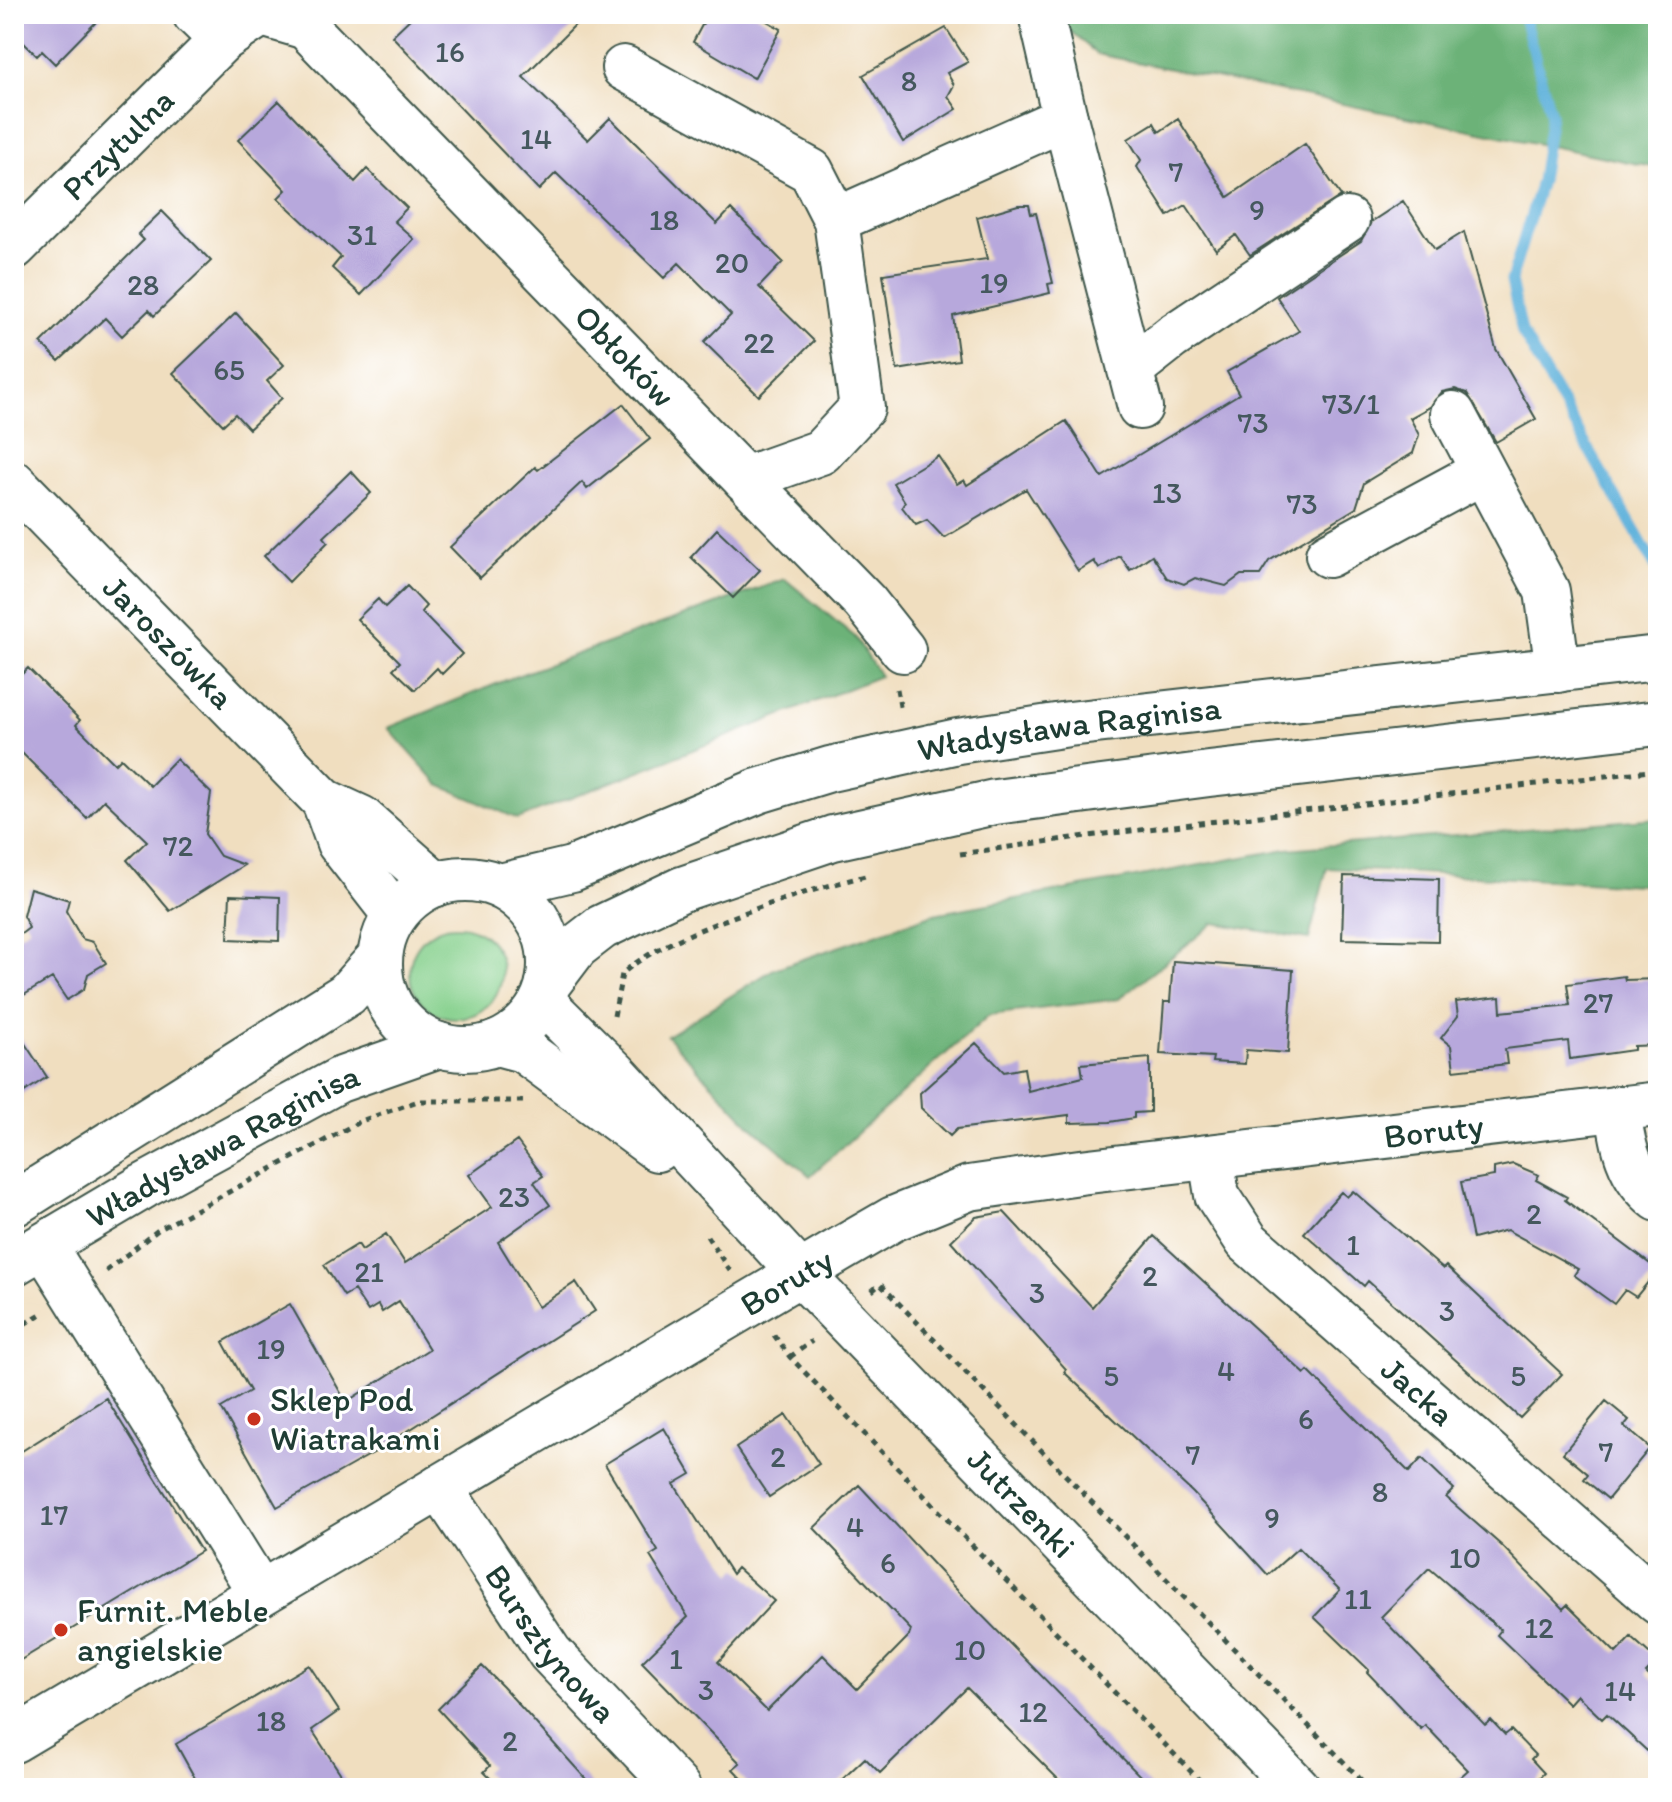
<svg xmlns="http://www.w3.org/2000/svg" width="1672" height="1802" font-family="Itim,sans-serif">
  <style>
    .green { fill: #86d08d; stroke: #528660; stroke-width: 2 }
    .forest { fill: #6cb278; stroke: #467856; stroke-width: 2 }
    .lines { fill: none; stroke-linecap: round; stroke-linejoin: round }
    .stream { stroke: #60b2db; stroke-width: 11 }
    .building { fill: #b7a8dc }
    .minor-casing { stroke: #3e5549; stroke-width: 48 }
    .major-casing { stroke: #3e5549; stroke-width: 48 }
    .path { stroke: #3e5549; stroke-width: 5; stroke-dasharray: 6 6; stroke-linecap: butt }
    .minor { stroke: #fff; stroke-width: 44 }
    .major { stroke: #fff; stroke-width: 44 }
    .poi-dot { fill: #c8321e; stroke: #fff; stroke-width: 3 }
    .labels { text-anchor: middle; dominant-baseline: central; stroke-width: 6; stroke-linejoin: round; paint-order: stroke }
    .number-label { font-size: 30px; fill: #45585e }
    .street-label { font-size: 34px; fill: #1f3d34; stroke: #fff }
    .poi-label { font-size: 34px; fill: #1f3d34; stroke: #fff; text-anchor: start }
  </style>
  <rect width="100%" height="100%" fill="#fff"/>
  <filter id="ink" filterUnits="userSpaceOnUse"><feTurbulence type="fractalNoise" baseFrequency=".0125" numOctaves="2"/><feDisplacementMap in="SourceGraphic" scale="16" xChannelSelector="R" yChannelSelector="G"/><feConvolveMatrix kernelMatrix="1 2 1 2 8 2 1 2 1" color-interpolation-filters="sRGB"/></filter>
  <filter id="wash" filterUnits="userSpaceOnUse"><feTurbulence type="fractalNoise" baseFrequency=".006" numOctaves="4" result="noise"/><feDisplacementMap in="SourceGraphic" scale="32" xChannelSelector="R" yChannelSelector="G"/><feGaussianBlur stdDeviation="1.8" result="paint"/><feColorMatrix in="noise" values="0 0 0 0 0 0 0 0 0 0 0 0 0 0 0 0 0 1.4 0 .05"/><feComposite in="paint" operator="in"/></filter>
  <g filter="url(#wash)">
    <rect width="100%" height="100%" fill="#f0debf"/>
    <!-- green -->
    <path class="green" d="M410 972a46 46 0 1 1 92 0a46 46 0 1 1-92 0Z"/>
    <!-- forest -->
    <path class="forest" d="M1050 14H1658V168L1097 54Z
      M785 579 855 637 880 676 518 819 439 785 388 728 511 678Z
      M1658 818V886L1327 868 1309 939 1214 923 1119 999 989 1015 810 1176 749 1124 667 1036 774 969 934 914 1287 849Z"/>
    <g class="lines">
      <!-- stream -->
      <path class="stream" d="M1523 14 1551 114 1541 181 1511 281 1522 332 1655 566"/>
    </g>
    <g id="blocks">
      <!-- building -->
      <path class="building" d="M14 14H104L55 64 42 51 37 56 14 33Z
        M415 14H586L523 77 588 140 610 118 717 224 731 209 783 262 759 287 814 341 759 396 704 342 731 315 679 263 664 278 556 173 539 190 392 36Z
        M708 14H754L781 29 754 78 693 42Z
        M946 28 968 62 947 73 954 85 948 96 957 109 903 142 863 75Z
        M279 101 355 182 367 169 407 208 394 221 414 239 361 295 332 268 341 257 278 198 286 190 238 140Z
        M1178 119 1228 197 1305 144 1341 196 1250 255 1236 235 1216 250 1186 205 1168 216 1137 167 1141 160 1128 139 1154 123 1159 132Z
        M1403 201 1435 250 1464 232 1496 349 1536 419 1496 442 1467 393 1455 389 1442 392 1430 407 1410 418 1419 435 1413 453 1364 483 1356 508 1269 561 1260 575H1241L1226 586 1195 578 1184 584 1167 578 1152 555 1130 570 1120 556 1099 569 1094 561 1078 571 1026 489 944 538 927 520 916 525 902 507 905 502 893 483 938 456 957 484 964 480 967 485 1066 421 1102 477 1239 394 1227 372 1299 331 1277 297 1361 241 1371 222Z
        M1018 205H1029L1031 214 1036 213 1053 283 1048 284 1050 293 953 316 959 360 897 370 883 274 987 259 977 217Z
        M162 211 211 261 154 316 149 310 122 336 105 318 59 361 41 343 144 240 138 234Z
        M236 313 284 365 267 381 282 398 249 429 235 414 223 425 173 373Z
        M623 404 650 439 587 489 582 482 480 578 450 547 535 467 538 470Z
        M351 471 371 493 324 537 328 542 289 582 264 556Z
        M717 529 760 570 733 598 691 557Z
        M407 586 426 606 421 612 462 654 442 674 437 668 415 690 393 669 400 662 357 619 378 599 385 607Z
        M28 668 80 720 76 725 115 764 121 758 150 786 176 759 211 793 205 834 220 856 244 865 170 911 127 860 147 841 104 800 87 818 14 745V682Z
        M1344 876 1439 879 1438 941 1342 939Z
        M30 888 69 900 66 911 82 939 93 942 106 963 88 974 84 989 67 1000 52 978 14 1001V951L17 937 29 928 23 916Z
        M230 895 280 897 279 941 228 939Z
        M1173 961 1293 970 1288 1053 1246 1050 1245 1064 1212 1062 1213 1057 1160 1054 1164 1002H1170Z
        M1624 976 1625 980 1658 979V1045L1634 1046V1050L1570 1059 1568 1041 1505 1049 1507 1064 1454 1070 1451 1046 1441 1038 1458 1016 1456 1002 1500 997 1501 1012 1570 1005 1567 984Z
        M14 1027 47 1077 14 1099Z
        M976 1043 1004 1072 1024 1068 1028 1091 1083 1077 1081 1064 1150 1058V1112L1134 1113V1118L1110 1122 1069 1123V1115L957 1129 950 1136 921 1108 920 1093Z
        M517 1141 543 1176 534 1182 550 1205 498 1242 538 1307 576 1282 595 1311 375 1452 277 1507 221 1408 250 1391 223 1342 290 1304 346 1402 429 1349 399 1301 382 1312 378 1305 368 1311 354 1290 344 1296 324 1265 358 1244 362 1250 386 1234 405 1263 492 1207 469 1175Z
        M1513 1164 1539 1175 1536 1180 1567 1197 1565 1200 1658 1270 1636 1297 1625 1290 1614 1304 1574 1275 1578 1269 1507 1230 1473 1239 1461 1182 1494 1176V1168Z
        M1353 1191 1443 1269 1446 1266 1562 1374 1520 1418 1368 1281 1364 1286 1304 1233 1341 1192 1347 1197Z
        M1004 1212 1092 1307 1154 1236 1305 1374 1308 1371 1409 1472 1422 1458 1454 1489 1446 1497 1502 1546 1563 1609 1567 1605 1616 1653 1631 1637 1658 1661 1646 1673 1658 1684V1761L1607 1714 1602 1719 1577 1695 1569 1704 1497 1635 1501 1630 1429 1568 1381 1617 1485 1725 1491 1720 1505 1735 1511 1730 1535 1755 1531 1759 1544 1773 1529 1788H1448L1468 1770 1425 1725 1421 1729 1367 1672 1369 1670 1314 1617 1340 1590 1298 1548 1268 1575 1193 1493 1064 1372 1066 1369 951 1241 976 1217Z
        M106 1398 201 1551 14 1664V1456Z
        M1606 1401 1629 1420 1624 1426 1650 1448 1608 1499 1584 1479 1588 1474 1563 1453Z
        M786 1415 819 1464 769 1497 736 1448Z
        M664 1428 691 1474 674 1484 732 1574 737 1568 774 1601 718 1662 767 1711 823 1655 857 1689 909 1636 911 1630 814 1528 859 1485 954 1587 1152 1788H1067L967 1688 880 1773 865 1758 833 1788H751L733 1769 740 1763 642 1662 688 1617 650 1556 658 1551 605 1464Z
        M309 1665 339 1711 312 1730 350 1788H206L196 1780 176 1744Z
        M482 1666 503 1687 594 1788H500L484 1772 490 1766 438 1709Z"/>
    </g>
  </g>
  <g filter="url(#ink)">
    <use href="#blocks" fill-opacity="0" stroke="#3e5549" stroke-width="2"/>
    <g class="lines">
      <!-- minor casing -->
      <g class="minor-casing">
        <g id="minor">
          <path d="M195 14 222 40"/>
          <path id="s1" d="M262 14 306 27 745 479 821 452 862 408 836 220 811 171 624 68"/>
          <path d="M1041 14 1065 118"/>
          <path d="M836 220 1065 118 1140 407"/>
          <path id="s2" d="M14 247 222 40 261 14"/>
          <path d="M1130 370 1172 337 1347 220"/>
          <path d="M1453 414 1547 591 1558 670"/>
          <path d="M745 479 865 602 903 650"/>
          <path id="s3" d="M14 483 324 801 361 818 436 884"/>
          <path d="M1328 555 1482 472"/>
          <path d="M324 801 339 843 395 915"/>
          <path id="s4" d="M542 1001 617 1075 800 1273 1298 1788"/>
          <path d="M497 1043 523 1050 657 1149"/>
          <path d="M1618 1108C1622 1144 1628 1176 1658 1199"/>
          <path id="s5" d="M1211 1158 1217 1195 1247 1241 1658 1602"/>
          <path d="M44 1246 260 1592"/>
          <path id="s6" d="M440 1487 550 1653 678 1788"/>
          <path id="s7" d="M14 1740 843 1248 893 1219 969 1188 1080 1172 1658 1104"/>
        </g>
      </g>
      <!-- major casing -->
      <g class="major-casing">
        <g id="major">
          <circle cx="465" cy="964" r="85"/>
          <path id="s8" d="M500 886 572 869 758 791 830 769 958 741 1069 724 1658 658"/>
          <path d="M548 984 576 947 602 927 682 889 833 838 995 802 1209 774 1658 723"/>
          <path d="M14 1204 347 994 380 957"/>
          <path id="s9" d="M14 1263 144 1186 339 1080 439 1045"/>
        </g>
      </g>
      <!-- path -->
      <path class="path" d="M897 689 901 712
        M960 854 1079 837 1658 770
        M614 1016 622 974C665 933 808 890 869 875
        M707 1236 730 1271
        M106 1271 158 1230 361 1121 418 1101H523
        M872 1291 880 1284 1369 1788
        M14 1330 41 1314
        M774 1335 790 1357 1207 1788
        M790 1357 812 1341"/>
      <!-- minor -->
      <use href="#minor" class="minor"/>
      <!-- major -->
      <use href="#major" class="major"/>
    </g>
  </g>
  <!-- markers -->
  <g class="poi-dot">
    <circle cx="254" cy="1419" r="8"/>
    <circle cx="61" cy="1630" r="8"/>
  </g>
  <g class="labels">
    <!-- number labels -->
    <g class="number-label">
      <text x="450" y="51">16</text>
      <text x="909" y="80">8</text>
      <text x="536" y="138">14</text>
      <text x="1176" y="171">7</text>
      <text x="1257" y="209">9</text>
      <text x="664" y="219">18</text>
      <text x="362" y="234">31</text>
      <text x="732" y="262">20</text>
      <text x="994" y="282">19</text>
      <text x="143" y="284">28</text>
      <text x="759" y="342">22</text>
      <text x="229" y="369">65</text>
      <text x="1351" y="403">73/1</text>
      <text x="1253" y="422">73</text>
      <text x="1167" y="492">13</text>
      <text x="1302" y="503">73</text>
      <text x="178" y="845">72</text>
      <text x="1598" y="1002">27</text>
      <text x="514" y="1196">23</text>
      <text x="1534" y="1213">2</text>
      <text x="1353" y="1244">1</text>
      <text x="369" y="1271">21</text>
      <text x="1150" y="1275">2</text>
      <text x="1037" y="1292">3</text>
      <text x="1447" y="1310">3</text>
      <text x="271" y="1348">19</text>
      <text x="1226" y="1370">4</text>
      <text x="1111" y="1375">5</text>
      <text x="1518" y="1375">5</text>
      <text x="1306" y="1418">6</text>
      <text x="1606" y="1451">7</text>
      <text x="1193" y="1454">7</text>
      <text x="778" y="1456">2</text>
      <text x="1380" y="1491">8</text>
      <text x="54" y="1514">17</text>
      <text x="1272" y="1517">9</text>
      <text x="855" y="1526">4</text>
      <text x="1465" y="1557">10</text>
      <text x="888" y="1562">6</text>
      <text x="1358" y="1598">11</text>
      <text x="1539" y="1627">12</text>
      <text x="970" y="1649">10</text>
      <text x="676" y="1658">1</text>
      <text x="706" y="1689">3</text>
      <text x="1620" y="1690">14</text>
      <text x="1033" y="1711">12</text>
      <text x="271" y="1720">18</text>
      <text x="510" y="1740">2</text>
    </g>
    <!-- street labels -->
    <g class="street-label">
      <text stroke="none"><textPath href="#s2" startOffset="146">Przytulna</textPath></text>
      <text stroke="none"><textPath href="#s1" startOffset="504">Obłoków</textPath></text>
      <text stroke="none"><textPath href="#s3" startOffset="222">Jaroszówka</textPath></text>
      <text stroke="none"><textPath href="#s8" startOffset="594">Władysława Raginisa</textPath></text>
      <text stroke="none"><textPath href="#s7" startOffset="1572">Boruty</textPath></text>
      <text stroke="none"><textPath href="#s9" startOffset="240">Władysława Raginisa</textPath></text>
      <text stroke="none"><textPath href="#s7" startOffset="898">Boruty</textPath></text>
      <text stroke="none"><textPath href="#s5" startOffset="320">Jacka</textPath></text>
      <text stroke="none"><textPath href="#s4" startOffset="694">Jutrzenki</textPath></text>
      <text stroke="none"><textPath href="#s6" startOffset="192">Bursztynowa</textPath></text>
    </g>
    <!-- poi labels -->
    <g class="poi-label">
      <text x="270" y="1399">Sklep Pod<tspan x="270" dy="39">Wiatrakami</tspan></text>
      <text x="77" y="1610">Furnit. Meble<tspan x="77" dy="39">angielskie</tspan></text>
    </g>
  </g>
  <!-- margin -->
  <rect width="1672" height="1802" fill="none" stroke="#fff" stroke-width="48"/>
</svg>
